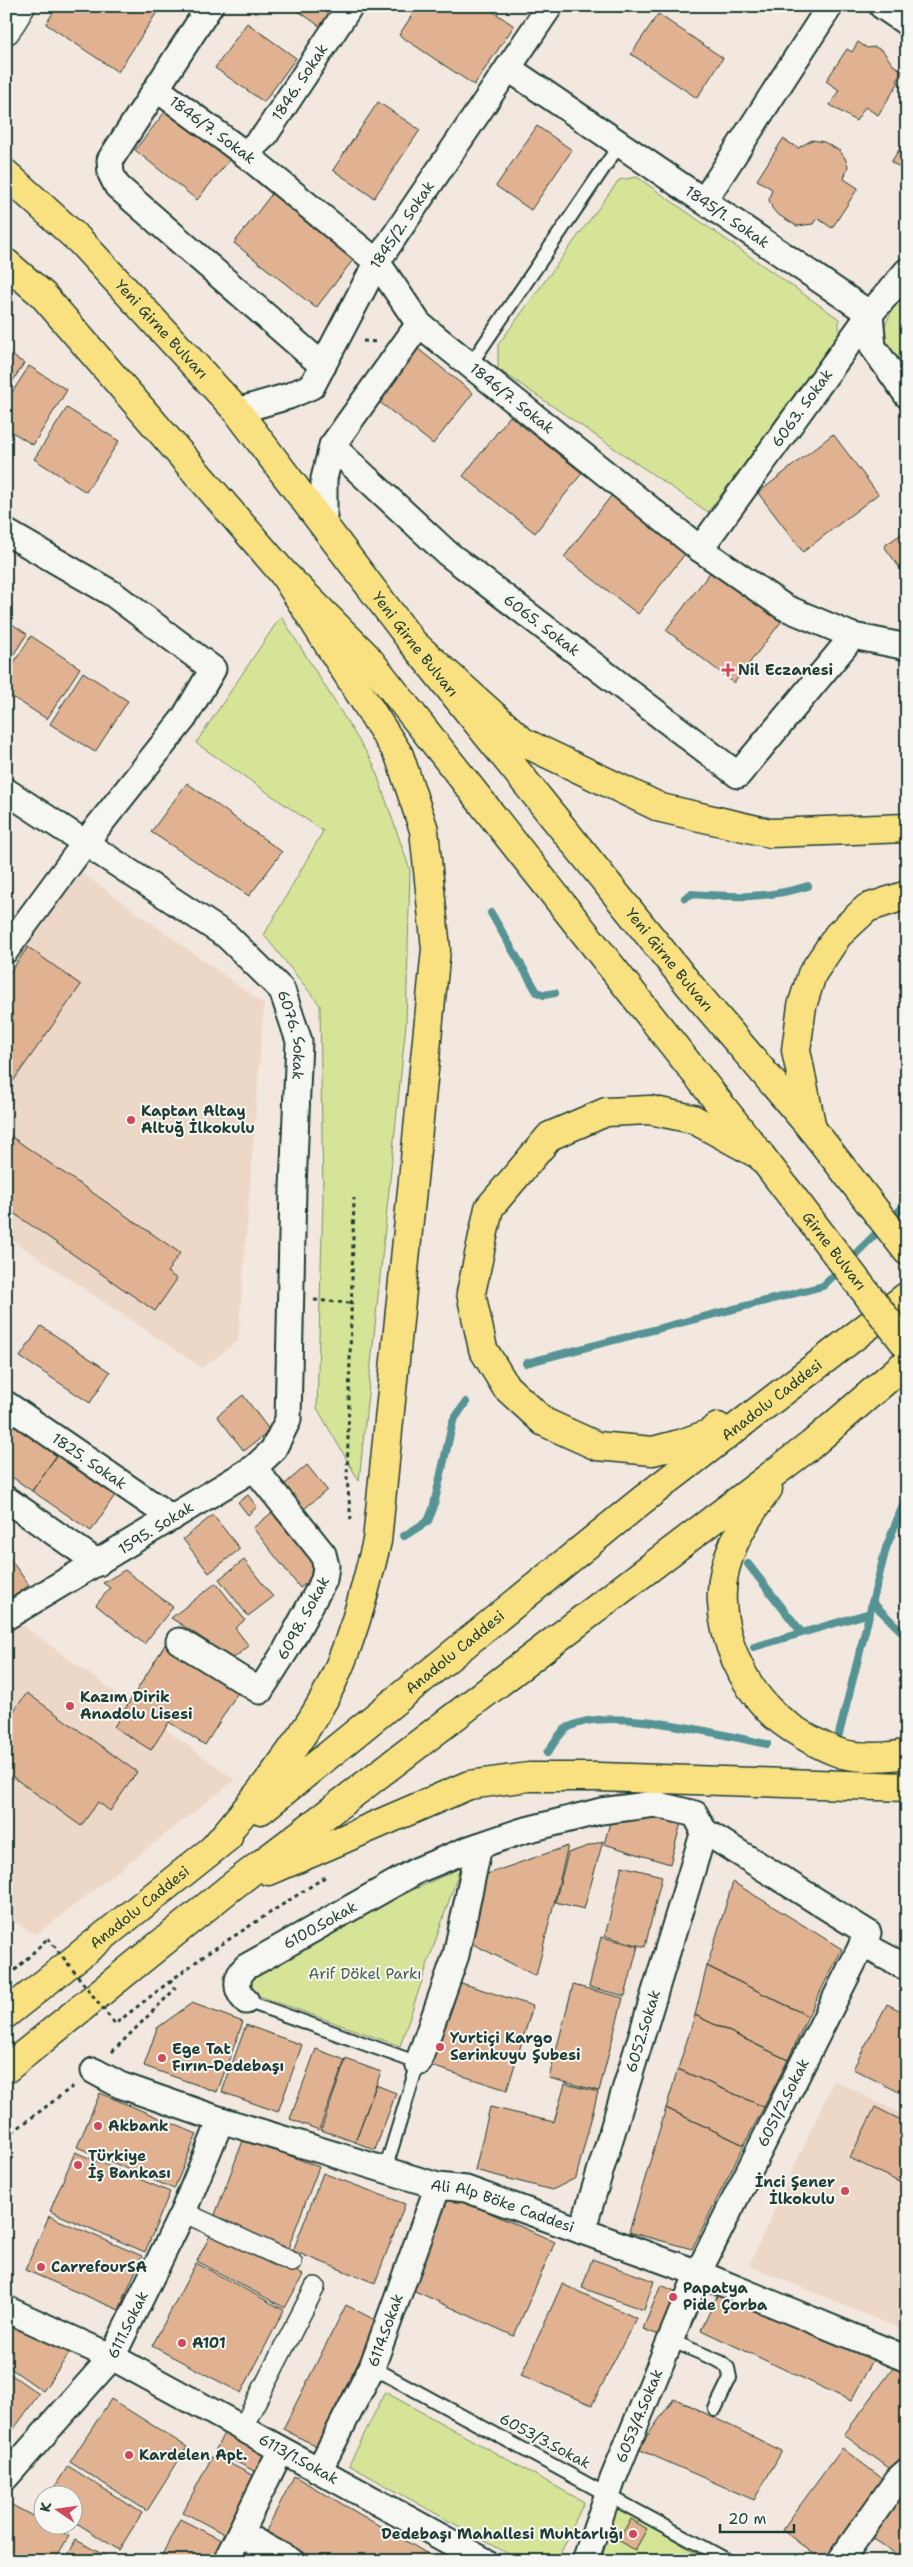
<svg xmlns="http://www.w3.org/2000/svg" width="913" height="2567" font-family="'Shantell Sans',sans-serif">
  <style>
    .built { fill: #edd8c8 }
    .green { fill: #d6e498; stroke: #7a9066 }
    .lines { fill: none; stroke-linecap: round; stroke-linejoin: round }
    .stream { stroke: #579395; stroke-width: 8 }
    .building { fill: #e1b292; stroke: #1f3d34 }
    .service-casing { stroke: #1f3d34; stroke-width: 16 }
    .pedestrian-casing { stroke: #1f3d34; stroke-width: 22 }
    .minor-casing { stroke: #1f3d34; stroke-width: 29 }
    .secondary-casing { stroke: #1f3d34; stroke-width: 31 }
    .primary-casing { stroke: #1f3d34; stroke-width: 31 }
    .trunk-casing { stroke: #1f3d34; stroke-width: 31 }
    .path { stroke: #1f3d34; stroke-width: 3; stroke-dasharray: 4 4; stroke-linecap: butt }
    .service { stroke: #f6f6f2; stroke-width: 12 }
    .pedestrian { stroke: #f6f6f2; stroke-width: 19 }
    .minor { stroke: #f6f6f2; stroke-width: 25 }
    .secondary { stroke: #f6f6f2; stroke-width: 28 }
    .primary { stroke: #f9e181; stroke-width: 28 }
    .trunk { stroke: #f9e181; stroke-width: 28 }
    .primary-bridge-casing { stroke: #1f3d34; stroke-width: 31; stroke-linecap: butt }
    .path-bridge { stroke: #1f3d34; stroke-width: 3; stroke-dasharray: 4 4; stroke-linecap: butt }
    .primary-bridge { stroke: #f9e181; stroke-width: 28 }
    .poi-dot { fill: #d1495b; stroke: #f6f6f2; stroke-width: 2 }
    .labels { text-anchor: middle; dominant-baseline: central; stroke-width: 4; stroke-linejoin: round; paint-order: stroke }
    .street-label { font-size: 15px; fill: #1f3d34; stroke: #f6f6f2 }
    .poi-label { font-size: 15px; font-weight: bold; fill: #1f3d34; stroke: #f6f6f2; text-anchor: start }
    .park-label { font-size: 15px; fill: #445e48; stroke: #f6f6f2 }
  </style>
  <rect width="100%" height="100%" fill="#f2e8df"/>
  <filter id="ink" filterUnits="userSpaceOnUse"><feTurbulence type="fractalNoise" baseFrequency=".02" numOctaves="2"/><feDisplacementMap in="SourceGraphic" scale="10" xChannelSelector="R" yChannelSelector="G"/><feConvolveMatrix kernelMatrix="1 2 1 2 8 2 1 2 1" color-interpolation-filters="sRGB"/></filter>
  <g filter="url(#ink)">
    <!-- built -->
    <path class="built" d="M82 873 264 1004 238 1341 202 1368 6 1236V970Z
      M21 1624 235 1780 36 1935 6 1917V1633Z
      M834 2080 907 2117V2332L749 2265Z"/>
    <!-- green -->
    <path class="green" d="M637 177 839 319V338L708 512 498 369V345L619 180Z
      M907 276V371L881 335Z
      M281 616 373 763 410 870 406 1024 359 1481 317 1408 323 1198 320 1005 264 935 323 831 196 743Z
      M460 1868 400 2046 245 1991 261 1967 345 1922Z
      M385 2392 584 2502 557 2561H521L349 2465Z
      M616 2504 708 2561H591Z"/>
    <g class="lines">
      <!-- stream -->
      <path class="stream" d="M685 898 691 894C734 897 766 899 808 886
        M491 913 537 992 544 995 555 993
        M526 1363 823 1286 907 1203
        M404 1536 428 1521 433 1509 453 1421 466 1402
        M748 1564 802 1633
        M872 1602 907 1637
        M754 1647 870 1613
        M839 1734 886 1548 907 1495
        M547 1753C553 1745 560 1731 569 1727 610 1705 720 1735 767 1744"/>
    </g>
    <!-- building -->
    <path class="building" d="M57 6H161L118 72 46 24Z
      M291 6H336L321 27Z
      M418 6H485L514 26 474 85 399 35Z
      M658 14 723 58 697 98 631 54Z
      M247 23 296 58 264 102 215 68Z
      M858 42 867 48 875 47 883 51 893 65 903 71 897 81 899 82 878 115 865 107 856 121 830 105 839 90 826 81 847 49 852 52Z
      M378 102 420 130 374 198 333 170Z
      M168 108 231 158 197 200 135 150Z
      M537 126 572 150 531 210 496 186Z
      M907 138V180L901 168 891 162Z
      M783 139 798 148 812 140 824 142 840 151 845 158 848 166 844 179 858 188 832 228 817 218 813 224 797 226 777 214 772 208 769 200 772 189 757 180Z
      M274 191 356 256 316 308 234 243Z
      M417 348 473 393 433 444 377 400Z
      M6 352 24 363 6 392Z
      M29 366 67 390 33 445 6 428V402Z
      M67 408 119 441 86 492 34 459Z
      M510 416 582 473 535 533 463 476Z
      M833 434 878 494 803 552 758 493Z
      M618 487 692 545 638 614 564 557Z
      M907 530V578L884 546Z
      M712 570 781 622 734 683 666 630Z
      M6 620 27 634 6 666Z
      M31 636 80 668 47 719 6 693V675Z
      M83 672 128 701 95 752 50 724Z
      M187 783 282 852 249 896 151 832Z
      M28 947 81 985 9 1087 6 1085V978Z
      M6 1133 180 1253 167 1272 177 1279 155 1311 6 1208Z
      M41 1326 110 1372 90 1403 20 1357Z
      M243 1395 270 1431 244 1451 217 1416Z
      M6 1416 59 1452 32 1491 6 1473Z
      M59 1452 117 1492 91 1531 32 1491Z
      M307 1465 327 1490 298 1514 278 1490Z
      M248 1495 257 1507 248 1515 238 1502Z
      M275 1510 322 1571 300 1588 253 1528Z
      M213 1515 240 1549 209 1573 183 1539Z
      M7 1555 29 1585 13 1597 6 1587Z
      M244 1560 273 1597 248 1616 219 1579Z
      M125 1570 173 1607 144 1644 96 1605 110 1588 103 1583Z
      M216 1583 245 1620 235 1628 249 1646 226 1664 211 1644 171 1618Z
      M166 1643 240 1689 205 1745 169 1722 151 1750 114 1727Z
      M27 1693 137 1772 110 1811 98 1802 81 1826 6 1772V1721Z
      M656 1812 682 1819 670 1864 604 1844 611 1819Z
      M603 1841 584 1909 555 1902 568 1853Z
      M568 1846 536 1976 467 1941 487 1874Z
      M622 1866 662 1876 645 1947 605 1936Z
      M733 1882 842 1949 808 2016 707 1966Z
      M601 1937 638 1946 625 1996 589 1987Z
      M707 1966 808 2016 788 2060 695 2015Z
      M452 1980 533 2006 507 2090 425 2064Z
      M573 1985 623 1998 599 2091 549 2078Z
      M192 2003 243 2022 217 2092 144 2066 157 2028Z
      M887 2004 907 2014V2096L853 2069Z
      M695 2015 788 2060 764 2107 678 2069Z
      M246 2025 302 2045 278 2112 222 2092Z
      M316 2049 345 2060 319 2130 290 2119Z
      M346 2059 381 2072 355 2142 321 2130Z
      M678 2069 764 2107 744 2145 666 2108Z
      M565 2084 598 2092 576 2178 552 2190 475 2170 490 2107 554 2122Z
      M376 2085 396 2093 375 2150 355 2142Z
      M100 2093 197 2134 174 2189 77 2147Z
      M875 2107 907 2123V2186L850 2158Z
      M666 2108 744 2145 692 2249 629 2232Z
      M244 2138 319 2167 288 2248 213 2220Z
      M75 2152 170 2192 145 2252 50 2211Z
      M323 2173 405 2204 375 2283 293 2251Z
      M448 2194 555 2242 514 2336 406 2287Z
      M49 2216 142 2256 119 2310 25 2270Z
      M214 2228 303 2275 285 2308 197 2261Z
      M592 2259 654 2281 644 2310 582 2288Z
      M196 2263 284 2310 241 2393 152 2346Z
      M562 2284 636 2318 592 2405 521 2375Z
      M661 2285 677 2292 659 2335 643 2329Z
      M720 2290 874 2358 851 2401 701 2330Z
      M346 2305 379 2322 316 2446 283 2429Z
      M6 2322 71 2351 43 2391 6 2365Z
      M899 2360 907 2364V2458L893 2471 844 2435Z
      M6 2371 39 2394 6 2440Z
      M674 2398 782 2451 754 2500 638 2449Z
      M111 2399 187 2447 147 2511 70 2462Z
      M224 2433 267 2456 258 2473 215 2451Z
      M842 2448 887 2482 828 2561H823L782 2530Z
      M213 2455 256 2477 226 2535 183 2512Z
      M68 2466 142 2513 119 2550 72 2520V2494H50Z
      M294 2476 440 2561H320L265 2533Z
      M899 2486 907 2491 905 2560 868 2535Z
      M10 2504 42 2521V2524H48L69 2536 54 2561H31L21 2554 17 2561H6V2509Z
      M180 2519 225 2542 216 2561H159Z
      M631 2519 647 2529 635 2550 618 2540Z
      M76 2540 115 2561H65Z
      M240 2543 273 2561H231Z"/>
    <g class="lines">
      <!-- service casing -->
      <g class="service-casing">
        <path id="service" d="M470 365 620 144
          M246 2001 418 2063 385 2170
          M670 2340 721 2362 728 2368 730 2378 715 2409
          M372 2367 729 2561"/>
      </g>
      <!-- pedestrian casing -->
      <g class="pedestrian-casing">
        <path id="pedestrian" d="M183 2212 292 2262
          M242 2429 315 2287"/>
      </g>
      <!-- minor casing -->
      <g class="minor-casing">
        <g id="minor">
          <path d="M210 6 110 160 111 174 117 186 323 366"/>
          <path d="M882 6 907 23"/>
          <path id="s1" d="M508 68 870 314 873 347 907 395"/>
          <path id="s2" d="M157 89 245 154 377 262 419 324 700 549 784 607 853 636 907 647"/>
          <path id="s3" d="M245 154 265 135 350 6"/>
          <path d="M704 201 830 6"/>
          <path id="s4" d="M419 324 332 446 447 553 738 775 853 636"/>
          <path id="s5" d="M237 411 289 396 312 386 377 262 550 6"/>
          <path d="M324 525V479L332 446"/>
          <path d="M6 532 113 594 213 669 184 718 85 843 6 950"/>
          <path id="s6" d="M700 549 870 314 907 271"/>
          <path id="s7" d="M6 791 227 936 282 990 299 1041 293 1188 288 1420 273 1450 254 1468 6 1617"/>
          <path id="s8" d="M6 1404 172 1518"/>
          <path d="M6 1499 98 1563"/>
          <path id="s9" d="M179 1641 260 1691 286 1650 324 1580 326 1566 323 1554 254 1468"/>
          <path d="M862 1944 907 1968"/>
          <path id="s10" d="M246 2001C235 1990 235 1977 246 1967L418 1870 469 1849 522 1831 601 1811 655 1804 695 1814 704 1831"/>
          <path d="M418 2063 456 1955 479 1846"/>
          <path id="s11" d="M94 2071 120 2085 221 2120 438 2186 466 2189 698 2273 907 2359"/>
          <path id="s12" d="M582 2231 704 1831"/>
          <path id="s13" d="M6 2309 112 2357 485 2561"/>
          <path id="s14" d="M319 2470 372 2367 438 2186"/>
          <path id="s15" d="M6 2477 112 2357 183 2212 221 2120"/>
          <path d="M240 2533 291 2561"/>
          <path d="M226 2561 281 2450"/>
          <path id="s16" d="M585 2561 613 2479 698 2273 868 1933 704 1831"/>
          <path d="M840 2561 898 2479 907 2471"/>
        </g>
      </g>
      <!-- secondary casing -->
      <g class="secondary-casing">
        <path id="secondary" d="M6 30 21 6"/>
      </g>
      <!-- primary casing -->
      <g class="primary-casing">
        <g id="primary">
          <path id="s17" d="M6 174 80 241 237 411 413 643 691 987 812 1129 907 1251"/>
          <path d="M6 263 43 295 283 573 366 656 761 1156"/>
        </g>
      </g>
      <!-- trunk casing -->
      <g class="trunk-casing">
        <g id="trunk">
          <path d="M413 643 523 742 661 808 770 833 907 828"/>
          <path d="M812 1129 796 1050 802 1006 812 974 838 935 867 908 907 895"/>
          <path d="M718 1427 708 1434 683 1443 653 1451 597 1446 544 1422 506 1387 483 1349 471 1293 489 1208 550 1136 606 1112 650 1110 693 1119 761 1156"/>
          <path d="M768 1489C743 1522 719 1560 722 1603 724 1641 742 1682 768 1709 784 1726 820 1747 843 1754 860 1758 890 1758 907 1753"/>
          <path id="s18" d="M261 1810 641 1501 907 1296"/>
          <path d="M214 1848C253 1801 294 1753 324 1699 350 1650 364 1595 377 1541L436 949 424 830 399 755 283 573"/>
          <path d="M269 1871 469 1785 529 1777H599L907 1787"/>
          <path id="s19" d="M6 2014 228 1837"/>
          <path d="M6 2069 231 1887 811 1445 907 1362"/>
        </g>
      </g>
      <!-- path -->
      <path class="path" d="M363 341 377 342
        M314 1300 350 1303
        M351 1520 347 1479 354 1198
        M9 1976 48 1938
        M169 1982 205 1955 325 1877
        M112 2052 175 1989 169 1982 115 2024
        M6 2137 76 2084"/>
      <!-- service -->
      <use href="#service" class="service"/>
      <!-- pedestrian -->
      <use href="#pedestrian" class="pedestrian"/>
      <!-- minor -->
      <use href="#minor" class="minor"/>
      <!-- secondary -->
      <use href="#secondary" class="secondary"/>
      <!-- primary -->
      <use href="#primary" class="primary"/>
      <!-- trunk -->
      <use href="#trunk" class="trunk"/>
      <!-- primary-bridge casing -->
      <g class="primary-bridge-casing">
        <g id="primary-bridge">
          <path id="s20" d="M761 1156 907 1346"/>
        </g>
      </g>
      <!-- path-bridge -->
      <path class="path-bridge" d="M48 1938 115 2024"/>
      <!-- primary-bridge -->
      <use href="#primary-bridge" class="primary-bridge"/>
    </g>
  </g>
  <!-- markers -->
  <g class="poi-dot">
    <path d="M725.5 662.5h5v5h5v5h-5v5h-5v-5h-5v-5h5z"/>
    <circle cx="131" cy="1120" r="5"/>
    <circle cx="70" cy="1706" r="5"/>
    <circle cx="440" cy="2047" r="5"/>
    <circle cx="162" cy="2058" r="5"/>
    <circle cx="98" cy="2126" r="5"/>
    <circle cx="78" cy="2165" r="5"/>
    <circle cx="845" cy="2191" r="5"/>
    <circle cx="41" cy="2267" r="5"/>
    <circle cx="673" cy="2297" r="5"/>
    <circle cx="182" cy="2343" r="5"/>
    <circle cx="129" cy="2455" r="5"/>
    <circle cx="633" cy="2534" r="5"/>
  </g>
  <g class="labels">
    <!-- street labels -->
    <g class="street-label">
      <text stroke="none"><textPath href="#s3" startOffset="91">1846. Sokak</textPath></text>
      <text stroke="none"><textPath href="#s2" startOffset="69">1846/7. Sokak</textPath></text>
      <text stroke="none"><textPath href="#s1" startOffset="265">1845/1. Sokak</textPath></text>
      <text stroke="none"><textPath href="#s5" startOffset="264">1845/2. Sokak</textPath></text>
      <text stroke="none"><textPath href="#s17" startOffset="220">Yeni Girne Bulvarı</textPath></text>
      <text stroke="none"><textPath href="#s2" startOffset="474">1846/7. Sokak</textPath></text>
      <text stroke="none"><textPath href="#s6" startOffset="174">6063. Sokak</textPath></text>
      <text stroke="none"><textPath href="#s4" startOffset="426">6065. Sokak</textPath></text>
      <text stroke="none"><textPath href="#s17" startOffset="625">Yeni Girne Bulvarı</textPath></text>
      <text stroke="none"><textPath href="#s17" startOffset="1030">Yeni Girne Bulvarı</textPath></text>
      <text stroke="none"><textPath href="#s7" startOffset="388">6076. Sokak</textPath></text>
      <text stroke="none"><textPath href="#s20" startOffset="120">Girne Bulvarı</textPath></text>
      <text stroke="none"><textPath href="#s18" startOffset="655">Anadolu Caddesi</textPath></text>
      <text stroke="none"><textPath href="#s8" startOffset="101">1825. Sokak</textPath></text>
      <text transform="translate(156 1528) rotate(-32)">1595. Sokak</text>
      <text stroke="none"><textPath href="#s9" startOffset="180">6098. Sokak</textPath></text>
      <text stroke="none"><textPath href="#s18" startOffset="250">Anadolu Caddesi</textPath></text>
      <text stroke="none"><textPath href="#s19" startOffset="171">Anadolu Caddesi</textPath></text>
      <text stroke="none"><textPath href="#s10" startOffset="124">6100.Sokak</textPath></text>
      <text stroke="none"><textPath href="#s12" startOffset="209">6052.Sokak</textPath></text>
      <text stroke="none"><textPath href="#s16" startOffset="500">6051/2.Sokak</textPath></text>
      <text stroke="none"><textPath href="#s11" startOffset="431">Ali Alp Böke Caddesi</textPath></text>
      <text stroke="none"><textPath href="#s15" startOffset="196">6111.Sokak</textPath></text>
      <text stroke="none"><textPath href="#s14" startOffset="155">6114.Sokak</textPath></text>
      <text stroke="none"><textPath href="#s16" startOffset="155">6053/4.Sokak</textPath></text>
      <text transform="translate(545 2441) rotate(28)">6053/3.Sokak</text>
      <text stroke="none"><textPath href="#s13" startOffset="329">6113/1.Sokak</textPath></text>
    </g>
    <!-- poi labels -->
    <g class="poi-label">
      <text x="738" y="670">Nil Eczanesi</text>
      <text x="141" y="1111">Kaptan Altay<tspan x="141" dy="17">Altuğ İlkokulu</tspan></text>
      <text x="80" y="1697">Kazım Dirik<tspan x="80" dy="17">Anadolu Lisesi</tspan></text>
      <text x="450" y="2038">Yurtiçi Kargo<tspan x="450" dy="17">Serinkuyu Şubesi</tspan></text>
      <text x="172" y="2049">Ege Tat<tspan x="172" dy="17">Fırın-Dedebaşı</tspan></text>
      <text x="108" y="2126">Akbank</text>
      <text x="88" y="2156">Türkiye<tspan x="88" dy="17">İş Bankası</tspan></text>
      <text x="835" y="2182" text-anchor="end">İnci Şener<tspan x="835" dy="17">İlkokulu</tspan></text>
      <text x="51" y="2267">CarrefourSA</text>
      <text x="683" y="2288">Papatya<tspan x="683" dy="17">Pide Çorba</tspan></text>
      <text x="192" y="2343">A101</text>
      <text x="139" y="2455">Kardelen Apt.</text>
      <text x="623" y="2534" text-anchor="end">Dedebaşı Mahallesi Muhtarlığı</text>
    </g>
    <!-- park labels -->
    <g class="park-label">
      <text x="365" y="1974">Arif Dökel Parkı</text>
    </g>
  </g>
  <!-- margin -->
  <rect width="913" height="2567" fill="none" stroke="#f6f6f2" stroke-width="25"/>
  <rect x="12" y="12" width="888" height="2542" fill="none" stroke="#1f3d34" stroke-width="2" filter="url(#ink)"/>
  <!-- north arrow -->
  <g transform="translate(58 2510) rotate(283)"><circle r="24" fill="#f6f6f2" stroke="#a0aca6"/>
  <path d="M0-4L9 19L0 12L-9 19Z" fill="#d1495b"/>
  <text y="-8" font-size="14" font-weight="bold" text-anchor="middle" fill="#1f3d34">K</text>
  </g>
  <!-- scale -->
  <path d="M720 2524v8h74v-8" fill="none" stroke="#1f3d34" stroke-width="2.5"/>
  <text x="728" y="2524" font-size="15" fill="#1f3d34" stroke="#f6f6f2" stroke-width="4" paint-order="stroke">20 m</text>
</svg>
